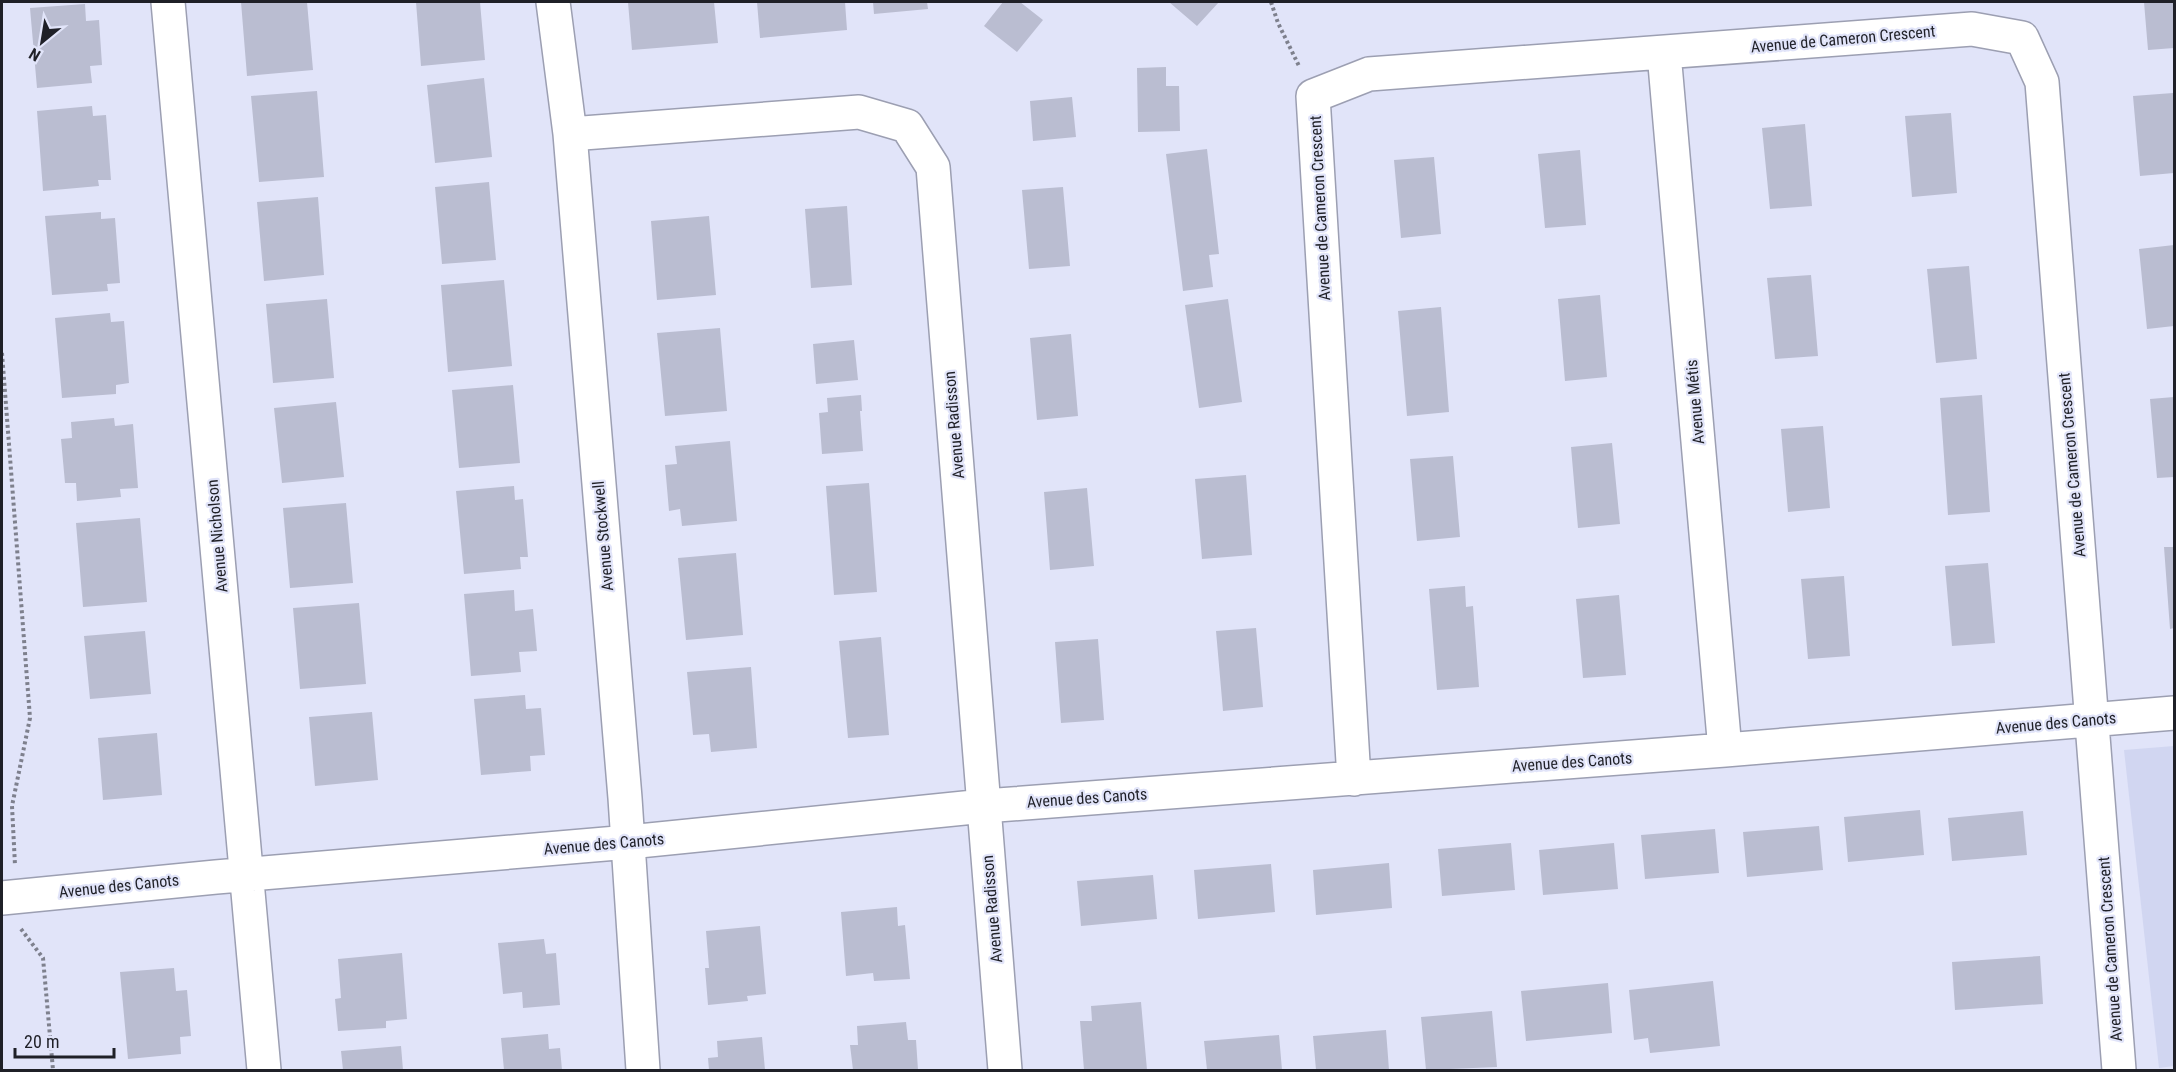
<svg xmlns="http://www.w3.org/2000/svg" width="2176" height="1072" font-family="'Roboto Condensed',sans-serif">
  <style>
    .built { fill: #d1d6f1 }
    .building { fill: #babdd1 }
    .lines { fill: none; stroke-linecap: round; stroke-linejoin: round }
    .street-casing { stroke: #9c9fb2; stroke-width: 36 }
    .path { stroke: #7e808d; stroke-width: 4; stroke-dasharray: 3 3; stroke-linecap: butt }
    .street { stroke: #fff; stroke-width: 33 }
    .labels { text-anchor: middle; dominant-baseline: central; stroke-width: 4.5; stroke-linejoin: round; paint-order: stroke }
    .street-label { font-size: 16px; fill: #1f2027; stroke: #e1e4f9 }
  </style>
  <rect width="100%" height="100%" fill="#e1e4f9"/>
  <!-- built -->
  <path class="built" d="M2174 746V1066L2159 1068 2124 750Z"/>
  <!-- building -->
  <path class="building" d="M241 2H307L313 70 247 76Z
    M416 2H480L485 60 421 66Z
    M628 2H714L718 43 632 50Z
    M757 2H845L847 30 760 38Z
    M873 2H927L928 9 874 14Z
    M1003 2H1020L1043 20 1017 52 984 26Z
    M1169 2H1219L1197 26Z
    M2144 2H2174V48L2148 50Z
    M85 4 86 21 99 20 102 65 90 66 92 83 37 88 30 8Z
    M1166 67V86H1179L1180 131 1138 132 1137 68Z
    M484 78 492 157 435 163 427 85Z
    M317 91 324 177 259 182 251 96Z
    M2173 93 2174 173 2140 176 2133 96Z
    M1072 97 1076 137 1033 141 1030 101Z
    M92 106 93 116 106 115 111 180H98L99 186 43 191 37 111Z
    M1951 113 1957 193 1912 197 1905 116Z
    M1805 124 1812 206 1770 209 1762 128Z
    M1207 149 1219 254 1209 255 1213 287 1183 291 1166 154Z
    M1580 150 1586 225 1545 228 1538 154Z
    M1434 157 1441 234 1401 238 1394 160Z
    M489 182 496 260 442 264 435 187Z
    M1063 187 1070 266 1029 269 1022 190Z
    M318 197 324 275 264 281 257 202Z
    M847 206 852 285 811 288 805 209Z
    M101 212V219L115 218 120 283 107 284 108 291 52 295 45 216Z
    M709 216 716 295 657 300 651 221Z
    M2174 245V326L2147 329 2139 249Z
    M1969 266 1977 359 1936 363 1927 269Z
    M1811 275 1818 356 1775 359 1767 278Z
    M504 280 512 366 448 372 441 285Z
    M1600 295 1607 377 1565 381 1558 299Z
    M327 299 334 378 273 383 266 304Z
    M1228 299 1242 402 1199 408 1185 305Z
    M1441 307 1449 412 1407 416 1398 311Z
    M110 313 111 322 124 321 129 383 116 385V394L62 398 55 318Z
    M720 328 727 411 665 416 657 333Z
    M1071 334 1078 416 1037 420 1030 338Z
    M854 340 858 380 816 384 813 344Z
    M513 385 520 463 459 468 452 390Z
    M861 395 862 411H860L863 451 822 454 819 413 828 412 827 398Z
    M1982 395 1990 512 1948 515 1940 398Z
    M2174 397V477L2157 478 2150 399Z
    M336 402 344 477 282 483 274 408Z
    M114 418 115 426 133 424 138 488 120 489 121 497 77 501 76 483H65L61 439 72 438 71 422Z
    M1823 426 1830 508 1788 512 1781 429Z
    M730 441 737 521 682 526 680 509 669 511 665 465 677 464 675 446Z
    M1612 443 1620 524 1578 528 1571 447Z
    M1453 456 1460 537 1417 541 1410 459Z
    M1246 475 1252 555 1202 559 1195 479Z
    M869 483 877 592 834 595 826 486Z
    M514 486 515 500 523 499 528 557H520L521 569 464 574 456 491Z
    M1087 488 1094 566 1050 570 1044 492Z
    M346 503 353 583 290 588 283 508Z
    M140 518 147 602 83 607 76 523Z
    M2164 547H2174V628L2170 629Z
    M736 553 743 635 686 640 678 558Z
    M1988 563 1995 643 1952 646 1945 566Z
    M1844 576 1850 656 1808 659 1801 579Z
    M1465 586 1466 607 1473 606 1479 687 1437 690 1429 589Z
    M514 590 515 611 533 609 537 651 519 652 521 672 471 676 464 594Z
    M1619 595 1626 675 1583 678 1576 599Z
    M359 603 366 684 300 689 293 608Z
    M1256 628 1263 707 1223 711 1216 631Z
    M145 631 151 694 90 699 84 636Z
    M881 637 889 735 848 738 839 641Z
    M1098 639 1104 720 1061 723 1055 642Z
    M751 667 757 748 711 752 709 734 693 735 687 672Z
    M525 695 526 709 541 708 545 755 530 756 531 771 481 775 474 699Z
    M372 712 378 780 315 786 309 717Z
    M157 733 162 795 103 800 98 738Z
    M1920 810 1924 855 1848 862 1844 817Z
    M2023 811 2027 855 1952 861 1948 818Z
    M1819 826 1823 870 1747 877 1743 832Z
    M1715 829 1719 873 1645 879 1641 835Z
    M1511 843 1515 890 1442 896 1438 849Z
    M1614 843 1618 889 1543 895 1539 850Z
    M1389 863 1392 908 1316 915 1313 870Z
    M1271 864 1275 912 1198 919 1194 870Z
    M1153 875 1157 919 1081 926 1077 881Z
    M897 907 898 926 905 925 910 979 874 981 873 973 846 976 841 912Z
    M760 926 766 994 747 996 748 1001 708 1005 705 968H709L706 931Z
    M544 939 546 954 556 953 560 1005 523 1008 522 992 503 994 498 943Z
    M402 953 407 1019 386 1021V1028L338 1031 335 999 341 998 338 959Z
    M2040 956 2043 1004 1955 1010 1952 962Z
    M174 968 176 991 187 990 191 1036 180 1037 181 1054 128 1059 120 972Z
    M1713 981 1720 1046 1650 1053 1648 1038 1634 1040 1629 990Z
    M1608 983 1612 1033 1526 1041 1521 991Z
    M1141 1002 1147 1070H1084L1080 1021H1092L1091 1006Z
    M1492 1011 1497 1067 1426 1070 1421 1017Z
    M906 1022 908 1040H916L918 1070H853L850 1045H858L857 1026Z
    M1386 1030 1389 1070H1316L1313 1036Z
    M548 1034 549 1049 560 1048 562 1070H504L501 1038Z
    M1279 1035 1282 1070H1207L1204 1041Z
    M762 1037 765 1070H709L708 1058 718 1057 717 1041Z
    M401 1046 403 1070H343L341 1051Z"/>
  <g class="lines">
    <!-- street casing -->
    <g class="street-casing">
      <path id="street" d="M168 2 264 1070
        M553 2 570 134 625 798 643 1070
        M1664 53 1725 750
        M570 134 859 112 907 126 933 167 1005 1070
        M1354 779 1313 96 1369 74 1972 29 2022 38 2042 82 2119 1070
        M2 898 216 877 629 842 984 806 1725 750 2174 713"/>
    </g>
    <!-- path -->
    <path class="path" d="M1271 2 1278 23 1299 66
      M2 353 30 718 12 806 15 865
      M21 929 43 958 53 1070"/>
    <!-- street -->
    <use href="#street" class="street"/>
  </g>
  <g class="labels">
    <!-- street labels -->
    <g class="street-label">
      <text transform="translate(1843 39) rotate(-5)">Avenue de Cameron Crescent</text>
      <text transform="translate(1320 208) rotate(-93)">Avenue de Cameron Crescent</text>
      <text transform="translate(1695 402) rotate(-95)">Avenue Métis</text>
      <text transform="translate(954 425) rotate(-95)">Avenue Radisson</text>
      <text transform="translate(2072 465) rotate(-95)">Avenue de Cameron Crescent</text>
      <text transform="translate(217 536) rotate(-95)">Avenue Nicholson</text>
      <text transform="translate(603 536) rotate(-95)">Avenue Stockwell</text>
      <text transform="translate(2056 723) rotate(-5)">Avenue des Canots</text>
      <text transform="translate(1572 762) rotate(-4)">Avenue des Canots</text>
      <text transform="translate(1087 798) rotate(-4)">Avenue des Canots</text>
      <text transform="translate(604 844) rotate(-5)">Avenue des Canots</text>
      <text transform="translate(119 886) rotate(-6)">Avenue des Canots</text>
      <text transform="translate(992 909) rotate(-95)">Avenue Radisson</text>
      <text transform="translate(2110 949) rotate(-94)">Avenue de Cameron Crescent</text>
    </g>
  </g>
  <!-- border -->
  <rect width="2176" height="1072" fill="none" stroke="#1f2027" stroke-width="6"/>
  <!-- north arrow -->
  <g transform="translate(42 42) rotate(210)" stroke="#e1e4f9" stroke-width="4.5" paint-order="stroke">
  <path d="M0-4.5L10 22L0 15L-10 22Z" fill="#1f2027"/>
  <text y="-9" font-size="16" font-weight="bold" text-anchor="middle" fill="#1f2027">N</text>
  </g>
  <!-- scale -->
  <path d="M15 1048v9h99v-9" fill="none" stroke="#1f2027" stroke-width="3"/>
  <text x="24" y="1048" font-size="18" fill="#1f2027" stroke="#e1e4f9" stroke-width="4.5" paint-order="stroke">20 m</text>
</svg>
